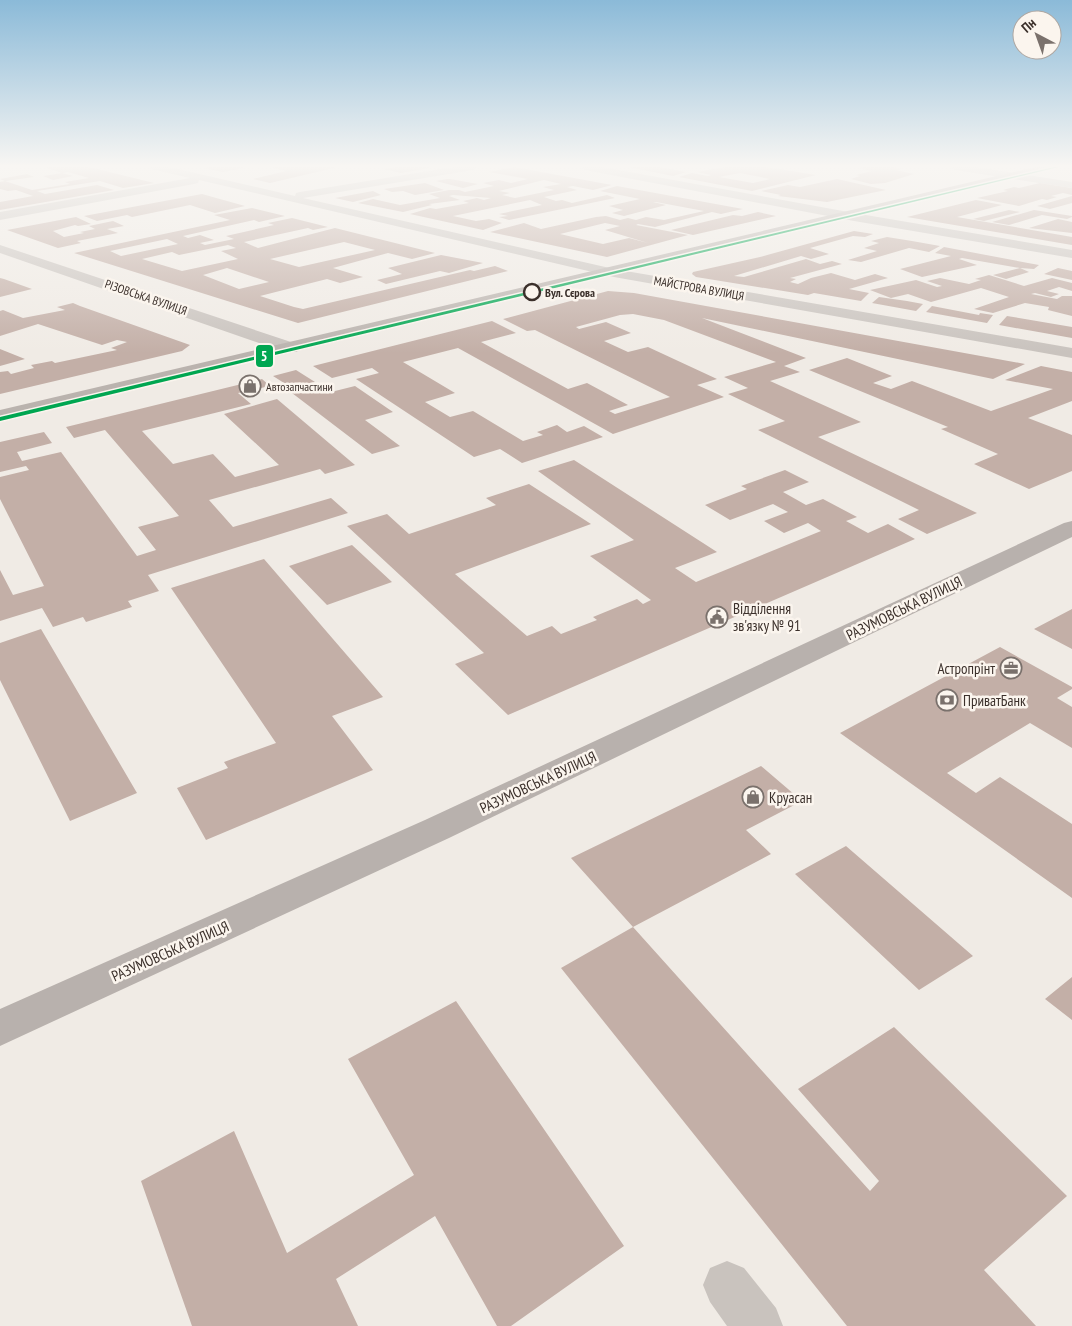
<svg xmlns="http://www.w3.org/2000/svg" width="1072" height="1326" font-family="'PT Sans Narrow',sans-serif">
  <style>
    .building { fill: #c3afa7; fill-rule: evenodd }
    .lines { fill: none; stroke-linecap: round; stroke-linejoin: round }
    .street { fill: #c9c3be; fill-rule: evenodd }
    .secondary { fill: #bab3ae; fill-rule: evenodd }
    .primary { fill: #b8b1ad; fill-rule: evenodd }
    .tram-1-casing { stroke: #fbf5ee; stroke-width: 3 }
    .tram-1 { fill: #00a651; fill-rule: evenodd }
    .stop-dot { fill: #fbf5ee; stroke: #3b302b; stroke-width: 2.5 }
    .labels { text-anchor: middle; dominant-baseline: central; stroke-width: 5; stroke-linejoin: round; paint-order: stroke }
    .far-street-label { font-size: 12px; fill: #3b302b; stroke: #fbf5ee }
    .far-stop-label { font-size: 12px; font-weight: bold; fill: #3b302b; stroke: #fbf5ee; text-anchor: start }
    .far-poi-label { font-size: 12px; fill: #3b302b; stroke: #fbf5ee; text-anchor: start }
    .poi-label { font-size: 15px; fill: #3b302b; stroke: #fbf5ee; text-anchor: start }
    .street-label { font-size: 15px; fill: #3b302b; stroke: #fbf5ee }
    .line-badge { stroke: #fbf5ee; stroke-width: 2 }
    .badge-label { font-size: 14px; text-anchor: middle; font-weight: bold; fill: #fff }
  </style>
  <rect width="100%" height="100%" fill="#f0ebe5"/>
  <!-- building -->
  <path class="building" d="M44 167H89L154 183 123 188 100 181 37 191 45 194 97 185 114 190 0 210V202L33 196 16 190 8 191 0 189V182L5 181 32 190 70 184 65 182 89 178 68 172 62 173 73 176 53 180 43 176 62 173Z
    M210 167H243V168L223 172 204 168Z
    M270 167H334V168L270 183 253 179 286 171Z
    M395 167H429V168L401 173 384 169Z
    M514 167 612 185 593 190 573 186 567 187 577 190 544 197 556 201 562 200 572 203 607 195 615 198 509 220 499 217 508 216 499 214 542 205 530 200 453 216 476 221 489 219 502 223 483 230 410 214 430 208 436 209 469 203 463 201 477 198 484 200 491 198 453 195 449 196 460 200 429 204 432 205 403 212 358 203 373 199 400 205 440 198 429 194 449 190H459L465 192 494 186 483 183 499 180 511 183 528 179 489 172ZM544 180 561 184 543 187 554 190 515 198 502 195 510 193 499 191Z
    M629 167H660L686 172 673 176Z
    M725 167H766L816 175 752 191 679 177 692 173 708 176 711 175 697 172ZM740 173 770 179 753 183 719 177Z
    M863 167H894L902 169 895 170 914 174 885 183 871 184 851 179 860 176 856 175 872 171 858 168Z
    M27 174 34 177 5 181 0 179Z
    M447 179H450L478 184 463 188 436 181Z
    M837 179 886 190 827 202 778 196 781 195 761 191 788 185 800 187Z
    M425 183 444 190 415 195 403 191 392 192 384 189Z
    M1040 183 1072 188V195L1063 193 1051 196 1057 197 1047 200 1042 199 1019 206 977 198 1008 191 1003 190 1014 187 1019 188Z
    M617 186 743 209 721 214 712 212 655 227 638 224 636 225 688 235 607 257 490 232 524 223 541 229 596 217 606 216 620 220 628 218 636 220 646 217 664 220 704 211 656 202H653L666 205 624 216 612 213 623 210 609 206 640 199 600 191ZM605 223 620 226 605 230 648 243 629 238 603 244 560 234Z
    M373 191 381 195 353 202 335 198Z
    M202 194 245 206 215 213 190 205 132 217 127 215 97 221 84 216Z
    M1072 196V203L1050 209 1037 206Z
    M976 200 1002 205 957 217 1072 237V245L907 217Z
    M252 208 285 216 259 222 254 220 183 236 188 238 200 235 214 240 200 243 205 245 234 239 226 236 274 225 268 223 292 218 328 227 313 230 308 228 244 242 258 248 335 228 435 253 412 259 388 253 333 268 363 277 340 283 327 279 260 296 294 307 303 309 470 270 474 271 495 266 508 271 298 323 74 253 230 220 214 215ZM167 239 178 244 121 256 110 251ZM344 242 375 250 299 267 270 259ZM228 245 236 248 221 251 238 259 182 271 142 259 172 252 179 255ZM227 268 269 282 239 289 203 275Z
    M1009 210 1020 212 984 221 973 219Z
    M1034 210 1072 216V217L1067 219 1042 215 1009 225 992 222Z
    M758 212 776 216 693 235 671 230 733 215 742 216Z
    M76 217 91 224 78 226 75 225 53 231 64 237 84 233 80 232 95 229 89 226 113 221 124 226 107 229 118 233 77 241 81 243 58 248 7 230Z
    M1058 219 1072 222V233L1029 228Z
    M854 231 873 234 865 237 853 236 810 248 829 254 811 259 801 256 734 276 744 277 806 259 820 264 832 261 842 264 790 278 796 279 790 282 798 284 811 278 831 273 855 280 875 274 888 278 849 289 869 293 861 301 814 293 808 295 696 277 692 274 693 272 760 257Z
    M887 237 912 241 940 246 929 252 909 248 861 262 848 260 877 251 864 248 879 243 871 241Z
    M944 247 1028 263 1039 265 1034 269 1020 268 962 258 959 259 977 265 922 277 900 269 951 256 935 253Z
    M441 255 483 263 449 273 440 271 386 284 377 280 402 274 388 268Z
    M1020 268 1029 272 1006 279 993 275Z
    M1058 268 1072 271V280L1044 274Z
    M989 275 1024 286 1052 278 1072 283V291L1059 287 1047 291 1059 294 1051 297 1035 293 1031 294 1057 299 1062 296H1072V316L1048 310 1049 307 1025 303 993 313 974 309 1009 297 981 288 931 302 908 294 891 298 870 290 916 280 937 287 942 286 927 281 940 278 969 284 981 280 975 279Z
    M0 278 4 279 32 289 0 297Z
    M608 291 634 293 1025 364 993 379 702 318 806 358 784 366 800 372 770 381 861 422 818 437 977 513 927 534 898 519 919 510 758 430 785 421 728 394 748 388 724 377 776 362 664 320 633 314 620 315 576 327 579 329 606 322 631 333 604 341 628 352 648 347 717 379 697 385 724 397 613 434 458 348 403 362 455 393 425 402 450 417 473 411 523 441 543 435 537 432 557 425 567 432 584 426 603 437 522 463 500 449 474 457 356 379 379 373 372 368 332 378 313 366 492 321 516 333 481 342 568 389 587 383 628 405 609 411 615 414 670 397 535 330 527 331 503 319Z
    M879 297 907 301 923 304 916 311 872 303Z
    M73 303 80 306 190 345 182 351 0 394V372L8 371 11 374 34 368 31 365 52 361 55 363 117 350 111 348 127 342 117 340 102 345 38 324 0 336V311L3 310 23 318 65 310 57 307Z
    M932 306 979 315 980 313 993 315 987 323 926 312Z
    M1007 316 1072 327V338L999 325Z
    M0 349 25 359 0 366Z
    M847 358 892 376 873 383 891 389 912 381 991 411 1053 389 1005 380 1041 366 1072 372V401L1028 418 1072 435V471L1029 489 974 464 998 454 941 429 948 427 809 370Z
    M296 370 315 382 292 388 273 376Z
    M262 379 270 386 238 393 251 404 142 431 173 464 213 454 235 477 279 465 224 414 277 399 355 465 325 474 320 469 209 500 233 527 331 498 348 513 148 575 159 591 128 601 132 607 86 622 83 617 53 627 42 608 0 621V570L13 595 44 586 0 499V477L29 470 26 466 0 472V442L44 432 52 443 17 452 22 461 61 452 137 556 156 550 138 527 179 516 105 430 74 438 66 427Z
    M355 386 393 412 365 420 400 446 372 454 292 393 318 387 327 393Z
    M574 460 717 552 675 568 696 582 821 531 808 523 784 533 764 521 788 512 773 504 730 520 705 505 747 489 741 486 785 470 809 482 783 492 806 505 823 499 857 517 846 521 868 533 888 524 915 539 508 715 455 664 484 653 347 526 387 514 409 534 496 505 486 498 529 484 591 524 455 574 527 636 552 626 561 634 597 620 593 617 637 599 643 604 651 600 590 556 634 540 538 471Z
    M352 545 392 582 327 605 289 566Z
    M264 559 383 697 332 716 373 770 206 840 177 788 228 768 224 762 276 743 171 588Z
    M1072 609V649L1034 629Z
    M41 629 137 793 70 821 0 680V643Z
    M1000 647 1072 687V689L1057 698 1072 707V748L1030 723 947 773 976 793 1000 777 1072 824V898L840 733Z
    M761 766 802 801 746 830 771 854 633 927 870 1191 879 1181 798 1089 894 1027 1067 1196 984 1270 1036 1326H847L561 968 633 927 571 858Z
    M846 846 973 956 919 990 795 874Z
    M1072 977V1020L1045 999Z
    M456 1001 624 1246 511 1326H497L435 1216 336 1279 358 1326H192L141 1181 234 1131 287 1253 414 1175 348 1059Z"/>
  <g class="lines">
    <!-- street -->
    <path class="street" d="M150 167H169L295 196 296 193 300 192 453 167H478L473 170 303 198 614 269 1072 348V358L614 277 199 180 198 183 194 184 0 220V212L190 178 151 169Z
      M580 167H602L854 213 1072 250V258L854 221 585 170Z
      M950 167H976L1072 182V188L955 170Z
      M0 245 297 344 299 348 297 352H285L0 253Z
      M727 1261 744 1268 776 1308 783 1326H727L710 1302 703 1285 710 1268Z"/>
    <!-- secondary -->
    <path class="secondary" d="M1035 167H1054L1049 170 0 422V410Z"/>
    <!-- primary -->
    <path class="primary" d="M1072 521V537L449 838 0 1046V1009L425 820 1064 523Z"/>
    <!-- tram-1 casing -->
    <g class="tram-1-casing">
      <path id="tram-1" d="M1054 167H1059L0 421V417Z"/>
    </g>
    <!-- tram-1 -->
    <use href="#tram-1" class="tram-1"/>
  </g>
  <!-- sky -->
  <linearGradient id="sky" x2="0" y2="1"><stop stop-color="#8bbad8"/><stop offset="0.47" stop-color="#f8f6f3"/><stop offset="1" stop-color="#f8f6f3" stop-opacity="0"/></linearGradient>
  <rect width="1072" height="353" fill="url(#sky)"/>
  <!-- icons -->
  <defs>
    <g id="shop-ring" transform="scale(1.125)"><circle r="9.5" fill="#fbf5ee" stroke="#7a716c" stroke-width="1.5"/><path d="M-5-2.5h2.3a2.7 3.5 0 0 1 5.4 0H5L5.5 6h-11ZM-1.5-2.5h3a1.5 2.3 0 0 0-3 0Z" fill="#7a716c"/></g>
    <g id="civic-ring" transform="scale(1.125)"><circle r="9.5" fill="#fbf5ee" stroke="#7a716c" stroke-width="1.5"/><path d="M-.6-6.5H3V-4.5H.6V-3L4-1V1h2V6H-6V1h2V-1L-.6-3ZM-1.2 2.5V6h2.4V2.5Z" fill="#7a716c"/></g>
    <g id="office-ring" transform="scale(1.125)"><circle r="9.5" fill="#fbf5ee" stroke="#7a716c" stroke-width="1.5"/><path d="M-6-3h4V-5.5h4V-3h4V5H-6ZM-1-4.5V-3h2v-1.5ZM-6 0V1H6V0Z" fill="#7a716c"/></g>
    <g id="bank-ring" transform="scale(1.125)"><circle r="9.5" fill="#fbf5ee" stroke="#7a716c" stroke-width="1.5"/><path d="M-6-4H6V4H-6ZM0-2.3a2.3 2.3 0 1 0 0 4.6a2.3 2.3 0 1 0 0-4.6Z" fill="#7a716c"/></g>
  </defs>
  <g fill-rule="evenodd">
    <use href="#shop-ring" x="250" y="386"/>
    <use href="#civic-ring" x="717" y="617"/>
    <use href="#office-ring" x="1011" y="668"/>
    <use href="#bank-ring" x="947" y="700"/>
    <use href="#shop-ring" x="753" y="797"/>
  </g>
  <!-- markers -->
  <circle class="stop-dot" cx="532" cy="292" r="8"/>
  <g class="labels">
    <!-- far-street labels -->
    <g class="far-street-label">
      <text transform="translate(699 288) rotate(10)">МАЙСТРОВА ВУЛИЦЯ</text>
      <text transform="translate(146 297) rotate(19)">РІЗОВСЬКА ВУЛИЦЯ</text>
    </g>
    <!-- far-stop labels -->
    <g class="far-stop-label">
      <text x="545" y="292">Вул. Сєрова</text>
    </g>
    <!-- far-poi labels -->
    <g class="far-poi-label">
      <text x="266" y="386">Автозапчастини</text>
    </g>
    <!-- poi labels -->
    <g class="poi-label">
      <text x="733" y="608">Відділення<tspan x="733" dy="17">зв'язку № 91</tspan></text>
      <text x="995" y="668" text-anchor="end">Астропрінт</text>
      <text x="963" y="700">ПриватБанк</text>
      <text x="769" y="797">Круасан</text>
    </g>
    <!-- street labels -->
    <g class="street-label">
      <text transform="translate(904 608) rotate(-26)">РАЗУМОВСЬКА ВУЛИЦЯ</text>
      <text transform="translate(538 782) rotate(-25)">РАЗУМОВСЬКА ВУЛИЦЯ</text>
      <text transform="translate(170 951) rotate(-24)">РАЗУМОВСЬКА ВУЛИЦЯ</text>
    </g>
  </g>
  <rect class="line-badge" x="255" y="344" width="19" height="24" rx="5" fill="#00a651"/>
  <g class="badge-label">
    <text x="264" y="361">5</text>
  </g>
  <!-- north arrow -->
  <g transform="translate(1037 35) rotate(319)"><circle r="24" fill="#fbf5ee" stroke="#aea6a0"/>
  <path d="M0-4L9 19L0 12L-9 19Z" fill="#7a716c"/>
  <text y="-8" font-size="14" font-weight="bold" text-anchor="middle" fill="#3b302b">Пн</text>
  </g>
</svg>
